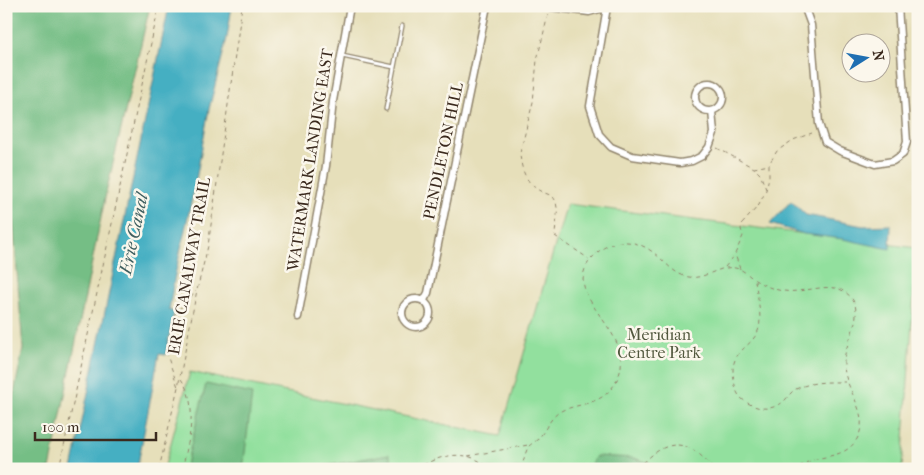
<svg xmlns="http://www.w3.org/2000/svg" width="924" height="475" font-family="'IM FELL French Canon',serif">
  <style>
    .green { fill: #92e09e; stroke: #66855e }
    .forest { fill: #75be85; stroke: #587452 }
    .water { fill: #44afc2; stroke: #406c70 }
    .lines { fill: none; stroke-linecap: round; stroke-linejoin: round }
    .service-casing { stroke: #90846c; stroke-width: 5.5 }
    .minor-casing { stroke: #90846c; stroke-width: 9 }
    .path { stroke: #90846c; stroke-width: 1; stroke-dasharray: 4 4; stroke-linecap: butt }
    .service { stroke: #fff; stroke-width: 3 }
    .minor { stroke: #fff; stroke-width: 6 }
    .labels { text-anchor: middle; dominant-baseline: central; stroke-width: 5; stroke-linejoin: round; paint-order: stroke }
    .street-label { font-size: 16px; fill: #3b2a1e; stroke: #fbf7ec }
    .park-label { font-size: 16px; fill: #51583e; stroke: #fbf7ec }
    .water-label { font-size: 18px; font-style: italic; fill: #3f5f60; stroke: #fbf7ec }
  </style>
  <rect width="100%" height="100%" fill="#fbf7ec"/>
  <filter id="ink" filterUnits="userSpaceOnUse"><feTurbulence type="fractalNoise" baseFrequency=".02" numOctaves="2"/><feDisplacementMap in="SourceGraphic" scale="10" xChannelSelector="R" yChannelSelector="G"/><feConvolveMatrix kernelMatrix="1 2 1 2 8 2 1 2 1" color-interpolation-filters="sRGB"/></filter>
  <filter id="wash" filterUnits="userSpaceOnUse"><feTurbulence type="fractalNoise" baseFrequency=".0096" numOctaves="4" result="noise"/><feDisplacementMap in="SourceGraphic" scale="20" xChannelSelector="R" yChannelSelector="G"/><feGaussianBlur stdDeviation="1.12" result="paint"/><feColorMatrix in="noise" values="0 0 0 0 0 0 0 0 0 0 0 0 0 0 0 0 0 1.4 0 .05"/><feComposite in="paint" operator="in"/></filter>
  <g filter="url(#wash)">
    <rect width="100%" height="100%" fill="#e6dfba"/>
    <!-- green -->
    <path class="green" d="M567 204 917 248 902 469H164L190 372 500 436Z"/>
    <!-- forest -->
    <path class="forest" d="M6 6H150L106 193 50 469H6V432L23 349 10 180 6 173Z
      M206 384 252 394 243 469H185Z
      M389 454 395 469H310Z
      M596 456 634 458 668 469H589Z"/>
    <!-- water -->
    <path class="water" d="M169 6H232L227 38 209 109 195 185 175 275 169 310 174 312 166 352V355L159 354 137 469H72Z
      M791 201 806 215 863 226 891 225 890 249 843 239 804 234 770 224Z"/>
  </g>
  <g filter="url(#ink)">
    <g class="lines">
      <!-- service casing -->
      <g class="service-casing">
        <path id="service" d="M342 56 394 67
          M386 109 402 26"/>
      </g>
      <!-- minor casing -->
      <g class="minor-casing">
        <path id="minor" d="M542 6 589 12 607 7 625 6
          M804 6 811 25 819 124 825 142 840 151 875 164 893 161 903 154 907 142 898 6
          M607 7 590 106 599 134 611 147 632 156 680 163 692 161 702 156 709 147 714 133 712 111
          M695 97a14 14 0 1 1 28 0a14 14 0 1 1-28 0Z
          M402 313a14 14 0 1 1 28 0a14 14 0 1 1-28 0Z
          M424 300 428 293 487 6
          M298 317 326 166 333 101 350 6"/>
      </g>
      <!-- path -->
      <path class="path" d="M548 15 537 60 533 102 520 153C521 170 526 184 542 192 547 194 553 195 555 200 560 211 555 225 555 236L589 259
        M717 148 754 168
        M766 189 760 174 754 168 769 165
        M725 267 735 255
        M740 269 735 254 743 236 741 229 742 224 759 205 766 190 769 177V164L777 151 793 140 812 133
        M755 281C757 293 763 320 758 331 750 350 728 350 734 380 735 386 736 393 741 398 752 408 769 413 783 402 788 398 790 392 796 389 813 381 828 382 845 382
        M174 315 196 291
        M166 352 178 387
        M181 379C199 404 189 441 182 469
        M468 456 528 445
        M59 469 159 6
        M159 469 178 387 197 290 208 246 242 6
        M416 469C431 460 448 453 466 456 475 457 485 465 492 469
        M522 469C523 462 525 452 529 446 531 444 535 442 538 439 547 429 550 416 563 410 582 403 602 404 614 385 647 334 555 299 592 258 609 238 634 237 654 253 666 262 674 275 689 277 705 280 719 265 735 268 743 269 748 275 755 280 763 285 774 290 784 291 802 294 830 281 845 292 870 309 845 340 844 361 842 389 872 412 857 439 847 456 829 455 813 460 806 462 801 466 795 469
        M638 469C664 438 688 436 713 469"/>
      <!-- service -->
      <use href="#service" class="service"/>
      <!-- minor -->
      <use href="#minor" class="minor"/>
    </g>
  </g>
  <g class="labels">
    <!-- street labels -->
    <g class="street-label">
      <text transform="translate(443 151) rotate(-78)">PENDLETON HILL</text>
      <text transform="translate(310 160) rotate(-81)">WATERMARK LANDING EAST</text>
      <text transform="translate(189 266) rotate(-80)">ERIE CANALWAY TRAIL</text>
    </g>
    <!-- park labels -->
    <g class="park-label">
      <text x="659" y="334">Meridian<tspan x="659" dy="18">Centre Park</tspan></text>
    </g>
    <!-- water labels -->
    <g class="water-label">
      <text transform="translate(134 234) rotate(-78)">Erie Canal</text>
    </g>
  </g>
  <!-- margin -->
  <rect width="924" height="475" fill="none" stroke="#fbf7ec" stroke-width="25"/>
  <!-- north arrow -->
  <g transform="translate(866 58) rotate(79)"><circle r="24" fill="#fbf7ec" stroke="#aea59a"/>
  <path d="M0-4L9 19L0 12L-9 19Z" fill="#1f6fb2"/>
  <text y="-8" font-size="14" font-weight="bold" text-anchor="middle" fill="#3b2a1e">N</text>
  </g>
  <!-- scale -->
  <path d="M35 432v8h121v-8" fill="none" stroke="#3b2a1e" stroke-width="2.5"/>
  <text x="42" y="432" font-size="15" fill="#3b2a1e" stroke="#fbf7ec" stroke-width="4" paint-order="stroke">100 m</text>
</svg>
